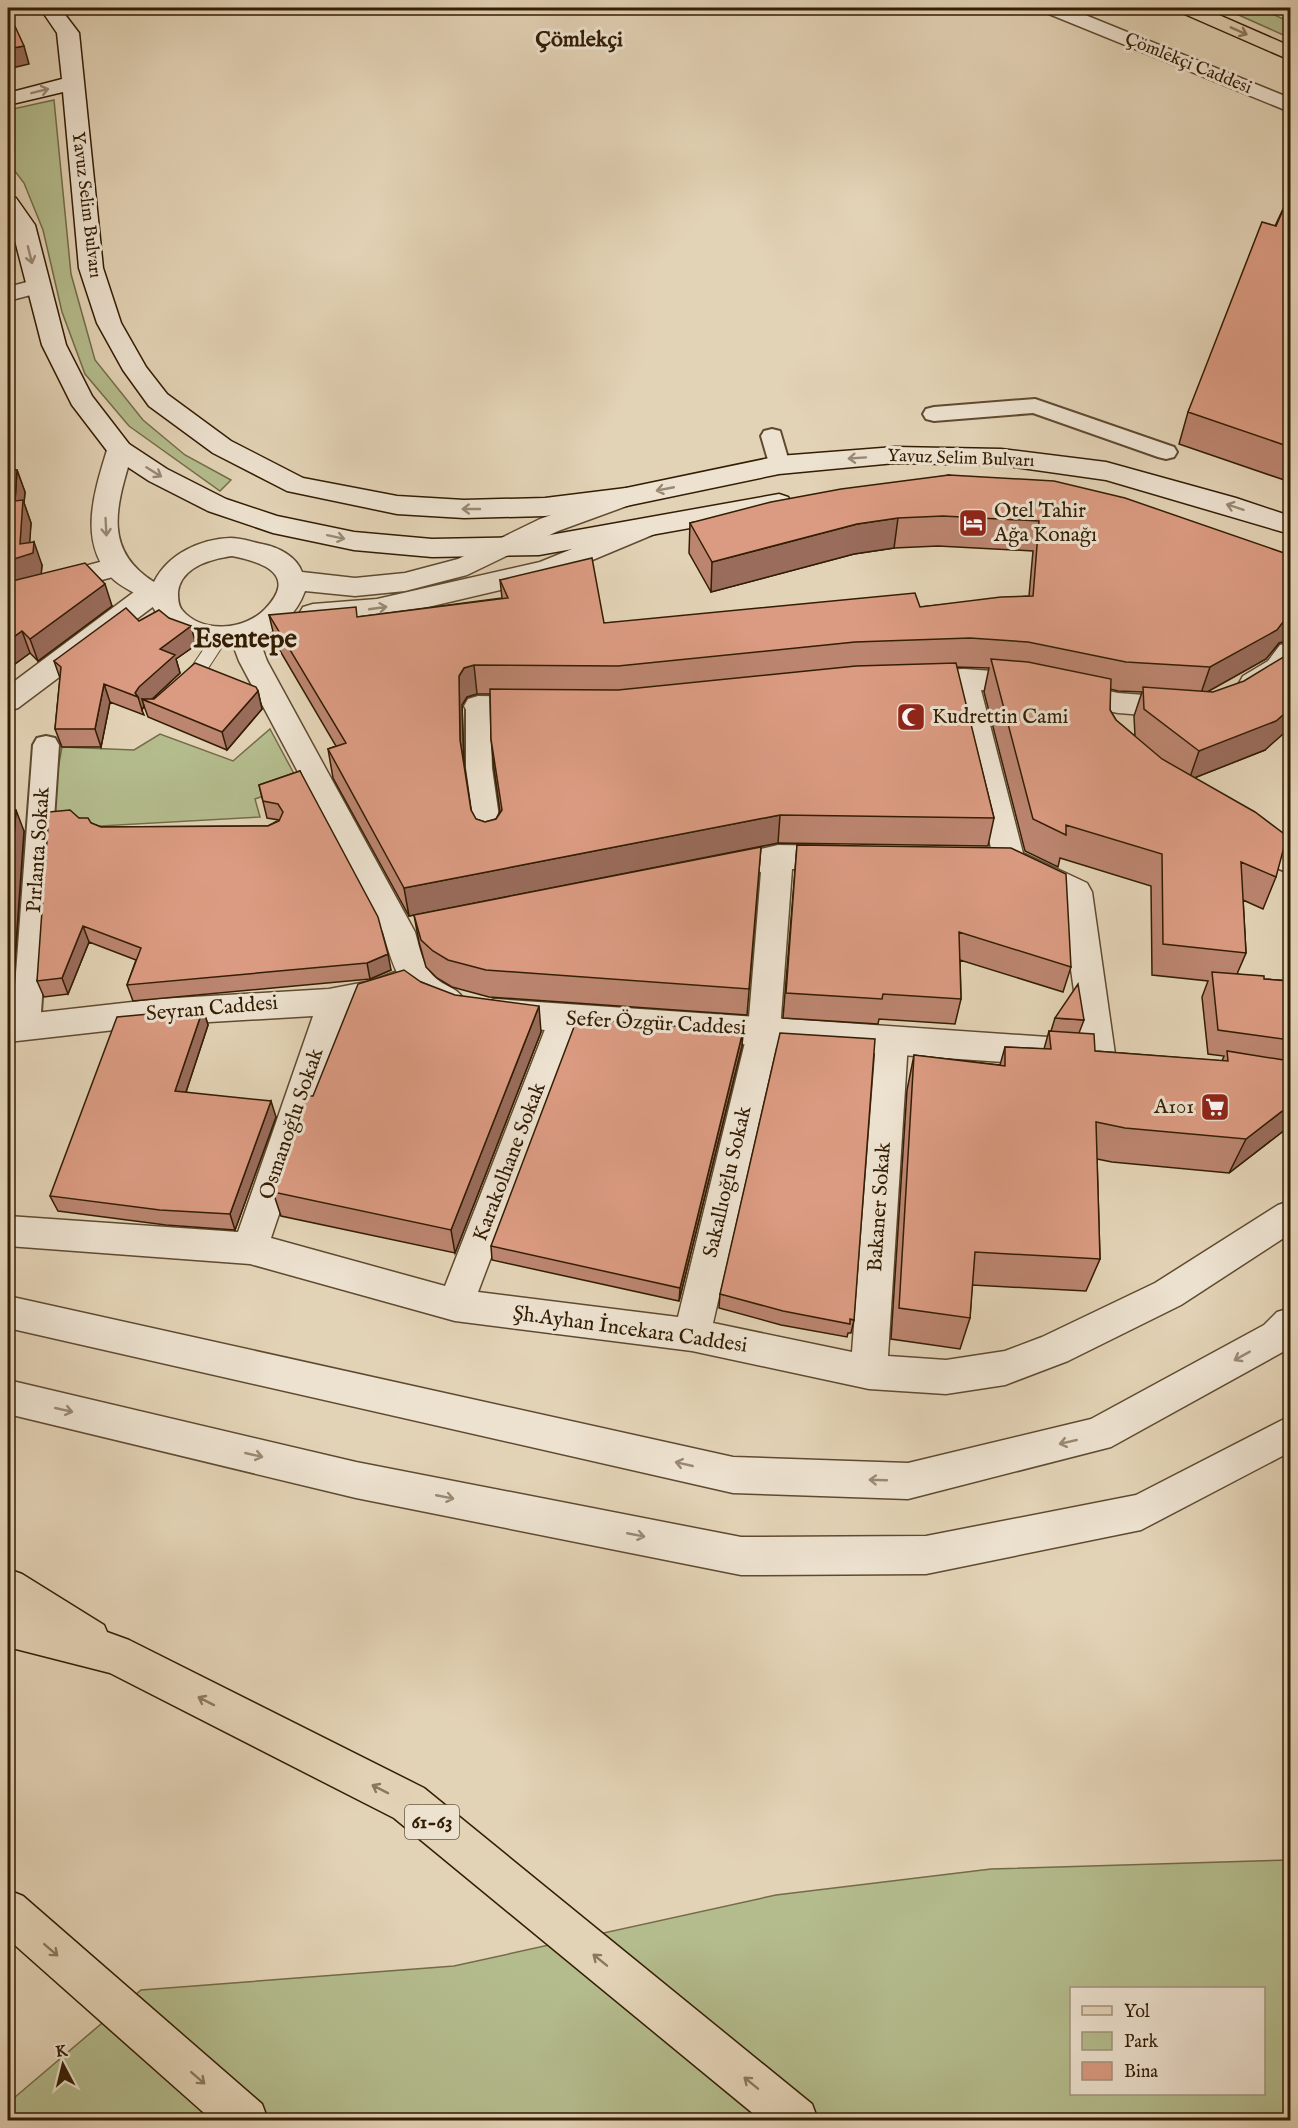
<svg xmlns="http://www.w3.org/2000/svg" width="1298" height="2128" font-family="'IM FELL English',serif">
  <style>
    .green { fill: #b4bc8d; stroke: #746c48; stroke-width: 1.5; fill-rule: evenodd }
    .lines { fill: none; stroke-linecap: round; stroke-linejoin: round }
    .service-casing { stroke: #5f4a30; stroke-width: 2 }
    .pedestrian-casing { stroke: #5f4a30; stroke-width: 4 }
    .minor-casing { stroke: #5f4a30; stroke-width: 3 }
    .tertiary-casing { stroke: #5f4a30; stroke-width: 3 }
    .secondary-casing { stroke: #331d03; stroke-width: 3 }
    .primary-casing { stroke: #331d03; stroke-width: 3 }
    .trunk-casing { stroke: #331d03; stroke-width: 3 }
    .service { fill: #ede2d0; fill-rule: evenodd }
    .pedestrian { fill: #ede2d0; fill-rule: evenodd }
    .minor { fill: #ede2d0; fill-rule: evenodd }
    .tertiary { fill: #ede2d0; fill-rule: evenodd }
    .secondary { fill: #ede2d0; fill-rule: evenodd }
    .primary { fill: #e3d3b6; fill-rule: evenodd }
    .trunk { fill: #e3d3b6; fill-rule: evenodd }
    .wall { fill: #bc8570; stroke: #331d03; stroke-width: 1.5; fill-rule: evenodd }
    .shaded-wall { fill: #996c5b; stroke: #331d03; stroke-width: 1.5 }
    .building { fill: #db9b82; stroke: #331d03; stroke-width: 1.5 }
    .oneway { stroke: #8b785c }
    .oneway2 { stroke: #998974 }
    .labels { text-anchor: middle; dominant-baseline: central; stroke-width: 6; stroke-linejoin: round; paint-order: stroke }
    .far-street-label { font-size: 18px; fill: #331d03; stroke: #ede2d0 }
    .shield { fill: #ede2d0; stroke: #6b5840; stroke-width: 1.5 }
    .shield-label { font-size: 20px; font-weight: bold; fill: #331d03 }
    .poi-label { font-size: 21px; fill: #331d03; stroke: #ede2d0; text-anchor: start }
    .street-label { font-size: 21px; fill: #331d03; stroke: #ede2d0 }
    .far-district-label { font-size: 22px; font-weight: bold; fill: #331d03; stroke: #ede2d0 }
    .district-label { font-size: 27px; font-weight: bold; fill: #331d03; stroke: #ede2d0 }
  </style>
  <rect width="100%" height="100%" fill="#e3d3b6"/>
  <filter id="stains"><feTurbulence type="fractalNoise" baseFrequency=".00333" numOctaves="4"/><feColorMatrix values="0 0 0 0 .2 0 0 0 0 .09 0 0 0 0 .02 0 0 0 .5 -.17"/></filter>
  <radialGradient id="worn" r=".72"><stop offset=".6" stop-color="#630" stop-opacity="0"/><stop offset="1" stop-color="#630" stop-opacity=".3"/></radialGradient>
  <!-- green -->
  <path class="green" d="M1223 8H1259L1290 22V38Z
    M54 100 71 274 95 360 143 420 185 455 231 480 220 491 129 426 85 374 62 312 43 230 24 183 8 162V110Z
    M270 729 299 783 255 799 260 817 47 829 62 747 134 750 160 734 233 761Z
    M1290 1860V2120H8V2103L141 1990 454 1966 776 1895 991 1869ZM1072 1988H1264V2094H1072Z"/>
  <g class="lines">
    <!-- service casing -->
    <g class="service-casing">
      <path id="service" d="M221 630 229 636 205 673 189 687H177L175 683 193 665 215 632Z"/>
    </g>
    <!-- pedestrian casing -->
    <g class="pedestrian-casing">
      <path id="pedestrian" d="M1035 399 1174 447 1177 452 1174 457 1166 459 1158 457 1033 413 934 421 926 419 923 414 926 409 934 407Z
        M772 429 780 431 790 465 787 470 779 472 771 470 761 436 764 431Z
        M478 697 487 700 490 706 492 768 502 838 498 845 489 848 480 845 476 838 466 768V706L469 700Z
        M46 736 55 738 59 745 40 1027 36 1035 26 1039 16 1035 12 1027 33 745 37 738Z"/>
    </g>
    <!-- minor casing -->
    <g class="minor-casing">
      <path id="minor" d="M38 279 46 281 50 286 46 291 8 301V287Z
        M118 557 128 559 132 566 128 573 8 605V587Z
        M152 583 162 586 166 593 162 600 18 708 8 711V686L142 586Z
        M1290 642V672L1288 675C1273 684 1261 696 1243 690L1239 683 1243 676 1268 661 1280 645Z
        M964 669 1021 673 1118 693 1184 698 1194 701 1198 708 1194 715 1184 718 1118 713 1021 693 981 690 1023 853 1087 883 1092 892 1115 1054 1111 1064 1099 1068 1087 1064 1083 1054 1061 899 998 868 994 860 952 690 914 691 904 688 900 681 904 674 914 671Z
        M478 696 536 697 546 700 550 707 546 714C524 721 490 720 468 713L464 706 468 699Z
        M1246 817 1257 821 1290 845V873C1271 868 1240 847 1231 829L1235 821Z
        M778 845 839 846 850 850 854 858 850 866 839 870 792 869 780 1030 713 1323 852 1352 876 1042 880 1032 892 1029 904 1032 908 1042 888 1356 946 1360 1005 1351 1042 1337 1155 1283 1278 1205 1290 1201V1234L1181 1305 1068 1361 1005 1385 946 1394 869 1389 692 1351 455 1321 250 1264 8 1246V1216L238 1232 313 1016 159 1025 8 1042V1016L159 999 329 989 371 981 395 972 406 976 411 985 406 994 347 1012 271 1238 445 1286 549 1019 554 1010 565 1006 576 1010 581 1019 478 1292 678 1317 748 1030 761 872 715 882 704 878 700 870 704 862Z"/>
    </g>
    <!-- tertiary casing -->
    <g class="tertiary-casing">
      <path id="tertiary" d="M1041 8H1068L1290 98V112L1044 12Z
        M120 442 129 444 133 450C118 502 100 548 154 582 168 554 200 539 231 538 241 538 252 542 262 544 278 547 296 556 302 572L355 578 405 573 458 559 540 519 617 491 626 488 635 491 639 497 635 503 558 531 467 575 405 591 355 596 305 591C296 615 281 627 259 639L267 661 415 932C420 949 423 969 438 980 448 988 458 988 464 1000L459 1009C449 1013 443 1012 433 1008 400 994 392 963 383 932L239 661 233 645C211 648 176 641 161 622 158 618 156 611 152 606 143 595 125 590 114 580 77 544 94 493 107 450L111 444ZM232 556C262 562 299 574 265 609 245 630 202 634 182 610 178 605 178 598 178 592 181 567 211 559 232 556Z
        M648 518 657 521 661 527 657 533 547 579 377 619 313 624 303 621 299 614 303 607 313 604 377 599 540 562Z
        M495 999 1048 1037 1060 1041 1064 1051 1060 1061 1048 1065 565 1032 495 1025 484 1021 479 1012 484 1003Z
        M8 1296 733 1457 908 1463 1091 1419 1264 1325 1277 1312 1290 1308V1348L1111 1447 908 1499 733 1493 8 1328Z
        M8 1380 356 1462 741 1537 926 1536 1136 1495 1290 1416V1452L1141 1530 926 1574 741 1575 356 1498 8 1414Z"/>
    </g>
    <!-- secondary casing -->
    <g class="secondary-casing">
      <path id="secondary" d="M40 8H60L79 33 103 268 121 323 146 367 167 394 231 441 303 478 397 496 464 500 545 498 626 488 779 456 895 447 1001 449 1106 462 1236 498 1290 516V534L1106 480 1001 465 895 463 779 474 626 506 545 516 464 518 397 514 287 491 213 453 149 406 123 370 97 323 79 268 63 92 8 105V93L62 79 57 33Z
        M8 196 16 198 35 225 66 345 92 396 129 444 167 469 226 499 277 516 354 532 432 539 539 537 779 494 788 497 792 503 788 509 779 512 539 555 432 557 354 550 273 533 208 511 149 481 111 456 72 405 42 345 11 225 8 219Z"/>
    </g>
    <!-- primary casing -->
    <g class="primary-casing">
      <path id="primary" d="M8 1569 22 1574 104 1625 107 1632 129 1640 424 1788 812 2104 818 2120H761L394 1818 110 1673 8 1647Z
        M8 1890 23 1896 262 2104 268 2120H212L8 1939Z"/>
    </g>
    <!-- trunk casing -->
    <g class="trunk-casing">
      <path id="trunk" d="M1177 8H1203L1290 46V60L1180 12Z"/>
    </g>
    <!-- service -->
    <use href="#service" class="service"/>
    <!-- pedestrian -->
    <use href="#pedestrian" class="pedestrian"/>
    <!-- minor -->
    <use href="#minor" class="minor"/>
    <!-- tertiary -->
    <use href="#tertiary" class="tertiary"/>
    <!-- secondary -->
    <use href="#secondary" class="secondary"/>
    <!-- primary -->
    <use href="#primary" class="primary"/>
    <!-- trunk -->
    <use href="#trunk" class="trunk"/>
  </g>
  <!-- wall -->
  <path class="wall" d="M1290 194V482L1179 444 1188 412Z
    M17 470 25 492 24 503 31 523 29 543 42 565 41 574 112 606 38 661 30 653 8 669V471Z
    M949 475 1279 643 1266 659 1207 692 1265 750 1194 778 1276 877 1263 909 1243 900 1246 953 1237 974 1264 979 1290 981V1057L1286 1056 1284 1060 1286 1129 1229 1173 1112 1162 1097 1159 1100 1259 1086 1291 972 1285 970 1318 960 1349 891 1339 907 1090 914 1055 1000 1065 1005 1047 1044 1049 1049 1031H1051L1055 1018 1084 1020 1079 1033 1095 1051 1222 1061 1224 1056 1208 1054 1202 997 1208 981 1152 975 1151 886 1060 858 1058 867 1025 851 984 692 989 668 956 667 994 818 988 846 778 843 409 916 333 778 328 749 336 746 276 644 269 615 357 617 502 598 500 580 604 623 920 607 1029 596 1033 551 938 546 894 548 854 554 711 592 689 553 690 523ZM1110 689 1118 691 1142 692 1134 716 1135 736 1116 720 1110 710ZM477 694H490L491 739 494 768 500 811 496 819 485 822 476 819 471 810 464 762 462 705 467 697Z
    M139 621 196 645 176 659 180 673 152 699 258 691 262 709 227 750 148 717 144 706 142 710 144 715 110 702 101 747H62L55 729 60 678 54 661Z
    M300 771 391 970 370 979 133 1001 127 985 136 960 89 942 68 994 44 997 37 981 79 818 101 827 268 826 279 820 267 818 259 785Z
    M8 810 24 831 12 1000 8 1001Z
    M797 845 1071 967 1063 992 960 960 961 999 955 1024 879 1019 878 1024 783 1018Z
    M761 847 747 1015 489 997 452 987 437 978 426 967 419 942 414 915Z
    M421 982 541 1032 455 1253 281 1216 273 1192 313 1096Z
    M203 1009 208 1025 186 1092 276 1117 235 1230 166 1225 58 1211 50 1196Z
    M743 1031 742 1046 679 1301 492 1260 491 1246Z
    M720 1294 854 1320 851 1333H848L847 1337 781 1325 719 1308Z"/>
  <!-- shaded-wall -->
  <path class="shaded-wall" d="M24 46 29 64 8 69V49Z
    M17 470 25 492 24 503 31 523 29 555 34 542 42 565 41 576 8 585V561L20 544 15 501Z
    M898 518 894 548 854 554 711 592 712 562 857 524Z
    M105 584 112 606 38 661 30 639Z
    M1290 613V640L1279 643 1266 659 1200 696 1210 667Z
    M191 626 196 645 176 659 180 673 149 702 142 699 144 706 142 710 138 697 135 693 160 649Z
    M22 631 30 653 8 669V641Z
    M474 665 477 694 467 697 462 705 464 768 460 740 459 676 464 668Z
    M104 684 110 702 101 747 95 729Z
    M258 691 262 709 227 750 222 732Z
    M1290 709V728L1265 750 1189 780 1199 751Z
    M16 810 24 831 12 1000 8 991V914Z
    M780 815 778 843 409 916 404 888Z
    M83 926 89 942 68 994 62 978Z
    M388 954 391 970 370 979 367 963Z
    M539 1006 541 1032 455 1253 451 1230Z
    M203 1009 208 1025 181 1107 175 1091Z
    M743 1031 742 1046 679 1301 680 1288Z
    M271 1101 276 1117 235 1230 230 1214Z
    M1290 1105V1120L1286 1129 1229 1173 1246 1139Z"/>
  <!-- building -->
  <path class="building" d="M8 11 24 46 8 49Z
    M1290 194V447L1188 412 1262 222 1276 226Z
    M17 470 15 501 23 500 20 544 34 542 33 553 8 561V471Z
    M949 475 1054 481 1125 498 1290 555V613L1277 630 1210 667 1126 662 1028 642 970 638 855 642 618 666 474 665 464 668 459 676 460 740 471 810 476 819 485 822 496 819 502 810 491 739 490 689 618 690 856 666 956 663 994 818 780 815 404 888 328 749 346 743 269 615 356 607 357 617 508 598 500 580 592 558 604 623 915 593 920 607 1001 597 1033 596 1039 521 943 516 898 518 857 524 712 562 690 523 771 502 841 489Z
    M85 563 105 584 30 639 22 631 8 641V582Z
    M126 608 139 621 159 610 169 618 191 626 160 649 175 655 139 687 135 693 138 697 104 684 95 729H55L61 667 54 661Z
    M1290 653V709L1276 721 1199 751 1144 709 1143 687 1213 692 1244 681Z
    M991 659 1028 662 1111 679 1110 710 1116 720 1162 759 1255 812 1287 836 1276 877 1241 862 1246 953 1163 944 1162 854 1066 825V835L1033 819Z
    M195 663 256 687 258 691 222 732 142 699H154Z
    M300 771 378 917 388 954 367 963 127 985 141 948 83 926 62 978 37 981 49 812 70 810 79 818H88L91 823 101 827 268 826 279 821 283 812 278 804 263 801 259 785Z
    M8 810H16L8 914Z
    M797 845 1011 848 1066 874 1071 967 959 932 961 999 883 994 882 999 786 993Z
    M761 847 749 989 486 970 448 960 433 951 421 940 414 915Z
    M404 970 421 982 455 995 539 1006 451 1230 273 1192 306 1096H313L358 984Z
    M1212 972 1264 976V979L1290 981V1040L1218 1030Z
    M1078 984 1084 1020 1055 1018Z
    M203 1009 175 1091 271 1101 230 1214 160 1210 50 1196 117 1017Z
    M577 1019 743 1031 680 1288 491 1246Z
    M1049 1031 1094 1034 1095 1051 1228 1061 1227 1051 1290 1061V1105L1246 1139 1125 1128 1096 1122 1100 1259 975 1252 970 1318 899 1308 914 1055 1005 1066V1047L1051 1049Z
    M780 1033 875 1039 854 1320 850 1319V1324L783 1311 720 1294Z"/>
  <!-- one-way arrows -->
  <defs><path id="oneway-shaft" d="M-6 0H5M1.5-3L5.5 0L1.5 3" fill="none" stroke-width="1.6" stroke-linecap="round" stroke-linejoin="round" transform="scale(1.5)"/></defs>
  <g class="oneway">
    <use href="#oneway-shaft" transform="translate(1239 31) rotate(24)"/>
    <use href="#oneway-shaft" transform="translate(206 1701) rotate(-153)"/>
    <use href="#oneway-shaft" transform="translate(380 1789) rotate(-153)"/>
    <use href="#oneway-shaft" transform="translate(51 1950) rotate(41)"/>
    <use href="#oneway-shaft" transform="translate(600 1960) rotate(-141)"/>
    <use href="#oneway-shaft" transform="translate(198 2078) rotate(41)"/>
    <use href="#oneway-shaft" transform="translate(751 2083) rotate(-141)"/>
  </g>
  <g class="oneway2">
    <use href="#oneway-shaft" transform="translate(40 91) rotate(-14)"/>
    <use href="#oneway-shaft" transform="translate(30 255) rotate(76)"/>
    <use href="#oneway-shaft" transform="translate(857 458) rotate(176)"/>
    <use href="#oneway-shaft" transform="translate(154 472) rotate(32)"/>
    <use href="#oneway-shaft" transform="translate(665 489) rotate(169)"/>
    <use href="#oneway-shaft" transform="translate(1235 507) rotate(-162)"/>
    <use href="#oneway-shaft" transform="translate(471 509) rotate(180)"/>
    <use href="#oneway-shaft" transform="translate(106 527) rotate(87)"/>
    <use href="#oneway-shaft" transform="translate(336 537) rotate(12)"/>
    <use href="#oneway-shaft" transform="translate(378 608) rotate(-8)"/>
    <use href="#oneway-shaft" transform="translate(1242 1356) rotate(151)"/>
    <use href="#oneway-shaft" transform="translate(64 1410) rotate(13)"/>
    <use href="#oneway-shaft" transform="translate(1068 1442) rotate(167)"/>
    <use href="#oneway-shaft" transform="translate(254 1455) rotate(13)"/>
    <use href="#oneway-shaft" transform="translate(684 1464) rotate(-167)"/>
    <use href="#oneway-shaft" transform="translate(878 1480) rotate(-178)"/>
    <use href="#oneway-shaft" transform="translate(445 1497) rotate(11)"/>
    <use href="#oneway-shaft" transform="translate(636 1535) rotate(11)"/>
  </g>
  <!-- icons -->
  <defs>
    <g id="hotel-square" transform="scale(1.5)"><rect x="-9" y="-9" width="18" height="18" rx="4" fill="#8f2418" stroke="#ede2d0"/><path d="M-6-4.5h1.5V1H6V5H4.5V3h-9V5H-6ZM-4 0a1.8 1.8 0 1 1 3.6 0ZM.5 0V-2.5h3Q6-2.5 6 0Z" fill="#fff"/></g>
    <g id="mosque-square" transform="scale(1.5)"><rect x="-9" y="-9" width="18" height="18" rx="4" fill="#8f2418" stroke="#ede2d0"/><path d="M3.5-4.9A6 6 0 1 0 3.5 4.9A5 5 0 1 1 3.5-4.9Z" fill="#fff"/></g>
    <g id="supermarket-square" transform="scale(1.5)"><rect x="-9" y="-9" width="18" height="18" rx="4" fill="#8f2418" stroke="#ede2d0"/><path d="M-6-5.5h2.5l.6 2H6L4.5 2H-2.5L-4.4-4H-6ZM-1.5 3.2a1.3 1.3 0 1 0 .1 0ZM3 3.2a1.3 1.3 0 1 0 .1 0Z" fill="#fff"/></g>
  </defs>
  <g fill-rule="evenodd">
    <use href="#hotel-square" x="973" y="523"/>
    <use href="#mosque-square" x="911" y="717"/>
    <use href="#supermarket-square" x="1215" y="1107"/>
  </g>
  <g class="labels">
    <!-- far-street labels -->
    <g class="far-street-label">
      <text transform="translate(1188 64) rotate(22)">Çömlekçi Caddesi</text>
      <text transform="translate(86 205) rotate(83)">Yavuz Selim Bulvarı</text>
      <text transform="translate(961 459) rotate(2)">Yavuz Selim Bulvarı</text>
    </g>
    <!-- shield labels -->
    <rect class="shield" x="405" y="1805" width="54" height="34" rx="4.5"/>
    <g class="shield-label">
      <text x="432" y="1822">61-63</text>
    </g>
    <!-- poi labels -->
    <g class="poi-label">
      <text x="994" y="511">Otel Tahir<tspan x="994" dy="24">Ağa Konağı</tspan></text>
      <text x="932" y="717">Kudrettin Cami</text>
      <text x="1194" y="1107" text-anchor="end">A101</text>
    </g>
    <!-- street labels -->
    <g class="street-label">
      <text transform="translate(39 850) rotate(-86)">Pırlanta Sokak</text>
      <text transform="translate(212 1009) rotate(-5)">Seyran Caddesi</text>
      <text transform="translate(656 1024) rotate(3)">Sefer Özgür Caddesi</text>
      <text transform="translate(292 1124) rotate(-71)">Osmanoğlu Sokak</text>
      <text transform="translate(510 1162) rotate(-69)">Karakolhane Sokak</text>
      <text transform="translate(728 1182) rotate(-77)">Sakallıoğlu Sokak</text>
      <text transform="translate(880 1207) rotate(-86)">Bakaner Sokak</text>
      <text transform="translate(630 1330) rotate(8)">Şh.Ayhan İncekara Caddesi</text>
    </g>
    <!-- far-district labels -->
    <g class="far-district-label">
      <text x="579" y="40">Çömlekçi</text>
    </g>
    <!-- district labels -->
    <g class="district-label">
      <text x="245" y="640">Esentepe</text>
    </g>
  </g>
  <!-- margin -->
  <rect width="1298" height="2128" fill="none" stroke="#e3d3b6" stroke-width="30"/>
  <rect x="9" y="9" width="1280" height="2110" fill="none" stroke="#331d03" stroke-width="3"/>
  <rect x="15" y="15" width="1268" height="2098" fill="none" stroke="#331d03" stroke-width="1.5"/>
  <!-- legend -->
  <rect x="1070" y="1987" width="195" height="108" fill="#ede2d0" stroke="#a3937e" stroke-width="1.5"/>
  <rect x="1082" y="2006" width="30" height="9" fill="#e3d3b6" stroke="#a3937e" stroke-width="1.5"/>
  <text x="1124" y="2017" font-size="18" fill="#331d03">Yol</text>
  <rect x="1082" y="2032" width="30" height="18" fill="#b4bc8d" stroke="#a3937e" stroke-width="1.5"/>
  <text x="1124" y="2047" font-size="18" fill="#331d03">Park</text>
  <rect x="1082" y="2062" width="30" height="18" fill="#db9b82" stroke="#a3937e" stroke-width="1.5"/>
  <text x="1124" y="2077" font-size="18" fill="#331d03">Bina</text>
  <!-- north arrow -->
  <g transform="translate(63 2065) rotate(353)" stroke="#ede2d0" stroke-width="4.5" paint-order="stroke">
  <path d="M0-4.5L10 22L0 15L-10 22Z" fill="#331d03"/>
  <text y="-9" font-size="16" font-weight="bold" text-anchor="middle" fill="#331d03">K</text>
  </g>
  <rect width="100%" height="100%" filter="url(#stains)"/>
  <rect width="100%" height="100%" fill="url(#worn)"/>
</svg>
